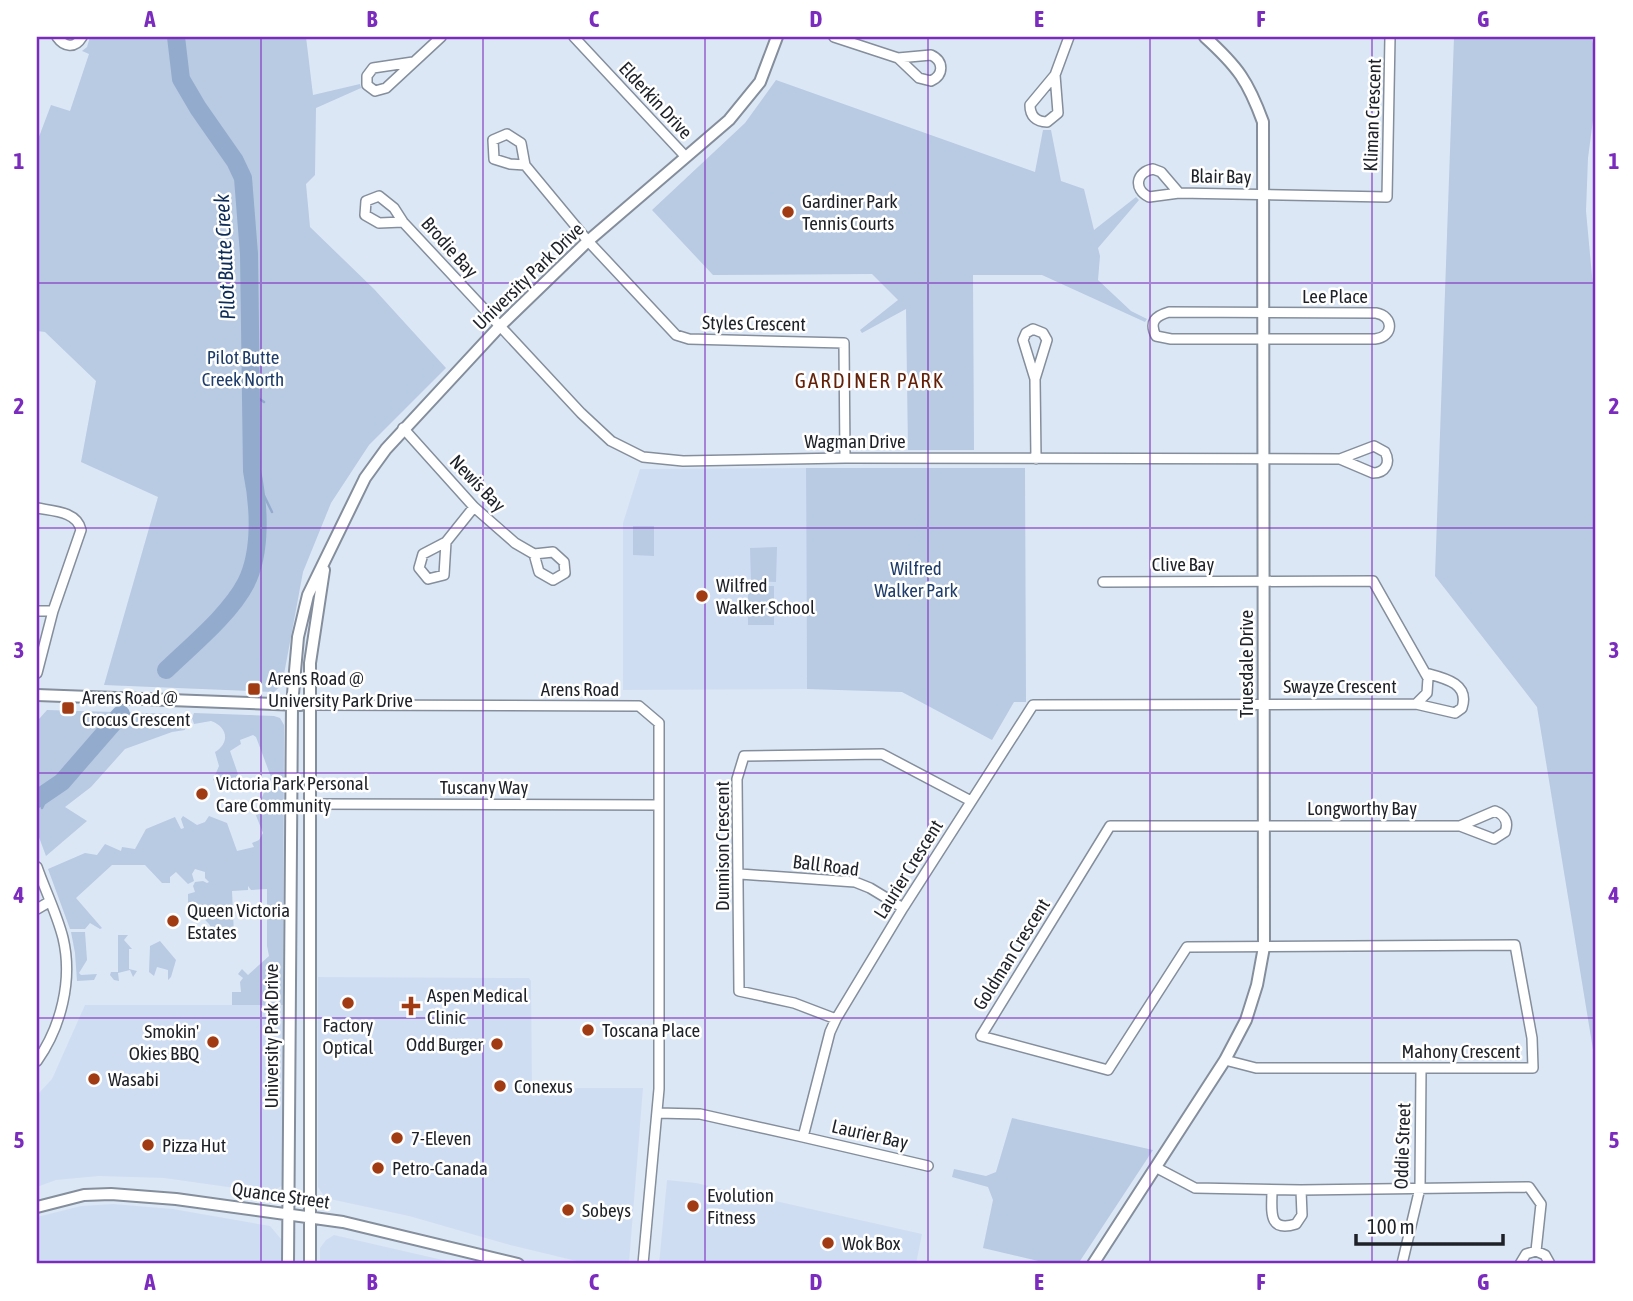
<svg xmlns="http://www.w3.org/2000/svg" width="1633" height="1301" font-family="'Asap Condensed',sans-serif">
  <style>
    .built { fill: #cfddf3 }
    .green { fill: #b9cae3 }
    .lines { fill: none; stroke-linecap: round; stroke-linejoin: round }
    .stream { stroke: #93abcd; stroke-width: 2.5 }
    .river { stroke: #93abcd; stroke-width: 18 }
    .minor-casing { stroke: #848e9c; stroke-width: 12 }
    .tertiary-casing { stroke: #848e9c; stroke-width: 14 }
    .minor { stroke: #fff; stroke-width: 9 }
    .tertiary { stroke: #fff; stroke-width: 10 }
    .grid { fill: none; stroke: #7b2cbf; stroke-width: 2; stroke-opacity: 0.55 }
    .poi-dot { fill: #a13b14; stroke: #fff; stroke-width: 2.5 }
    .labels { text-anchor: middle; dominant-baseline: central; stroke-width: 5; stroke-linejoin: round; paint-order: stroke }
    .street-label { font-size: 19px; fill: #1e2228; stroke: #fff }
    .poi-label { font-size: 19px; fill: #1e2228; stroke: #fff; text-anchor: start }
    .park-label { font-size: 19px; fill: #1e3d6a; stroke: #fff }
    .water-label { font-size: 21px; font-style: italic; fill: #0d2c57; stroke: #fff }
    .neighbourhood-label { font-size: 21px; letter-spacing: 2px; fill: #622108; stroke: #fff }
    .neatline { fill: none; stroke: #7b2cbf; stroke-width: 2.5 }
    .grid-label { font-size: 23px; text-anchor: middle; font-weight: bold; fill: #7b2cbf }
  </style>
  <rect width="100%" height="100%" fill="#dce7f6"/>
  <!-- built -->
  <path class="built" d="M806 468 807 689 623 690V523L640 469Z
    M318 977 529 978 531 981 532 1088H643L629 1263 589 1264 510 1245 409 1216 325 1198 318 1187Z
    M85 1005H283V1185L270 1193 164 1178 99 1176 56 1180 37 1187V1095L52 1079Z
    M667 1180 696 1183 922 1234 916 1264H659Z
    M113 1204 173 1209 270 1226 281 1239V1264H37V1217L81 1206Z
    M334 1235 460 1264H320V1248L326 1240Z"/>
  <!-- green -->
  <path class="green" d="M90 37H306L313 95 360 84 361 88 316 108 315 175 306 184 310 227 374 289 446 368 369 445 331 503 303 572 282 685 274 692 104 685 158 497 81 462 96 381 45 332 37 331V142L51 105 70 111 89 54 82 51 87 47Z
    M1454 37H1591L1596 53V97L1588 158 1586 211 1596 319V1068L1537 707 1435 576Z
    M776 80 1035 172 1043 130H1051L1061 181 1084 189 1094 230 1136 197 1139 200 1098 248 1100 256 1098 280 1131 311 1147 319 1145 322 1042 275H973L974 450H908L906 309 862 333 860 330 898 300 872 274 713 275 652 210 745 123Z
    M806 468H1025L1026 702H1014L992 740 902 692 807 689Z
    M633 526H654V556L633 555Z
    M777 547 776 582 751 581 750 548Z
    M748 586H774V625H748Z
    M47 710 179 714 183 717 185 730 172 732 125 749 91 787 65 807 87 821 46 856 37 832V729L39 719Z
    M194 713 274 716 280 718 284 725 283 1005H232V992H241L240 982 243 978 238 974 242 969 248 975 269 956 267 946V889L251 890 248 886V890L232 891 234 935 231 939H218L209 924 188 902V894L195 892 193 886 195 882 203 881 207 883 209 882 205 878V872L195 869 192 874 194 881 188 884 176 872 170 877V883H162L145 865H112L76 898 102 928 100 929 90 923 85 929H70L48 869 85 853 97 855 105 844 121 851 122 847 135 849 146 829 175 817 181 829 184 828 181 819 183 816 197 825 205 822 209 816 227 823 237 851 254 847 252 843 259 840 263 833 255 813 271 777 256 737 253 735 240 740 241 744 230 751 238 774 232 785 228 786 213 780 219 766 215 752C230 743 228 727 211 721L194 724 192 718Z
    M71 932H85L87 960 79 973 81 975 97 974 94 980 77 981 75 953Z
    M118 935H128L124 940 132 949H129V969L137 971 133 977 130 970 118 973 119 981 114 980 110 975 111 972H118Z
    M160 941 176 960 171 977 168 980V970L157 967 154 976 149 972 150 946Z
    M1012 1118 1153 1150 1078 1264H1051L983 1248 993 1200 988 1187 952 1177 954 1169 986 1176 996 1172Z"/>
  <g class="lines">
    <!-- stream -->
    <path class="stream" d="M246 369 251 365
      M251 389 255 396 264 402
      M252 471 272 512
      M42 808 51 789"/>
    <!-- river -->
    <path class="river" d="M166 670C192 645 230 614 246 583 262 551 259 505 252 471L249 254 243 178 235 161 198 108 181 79 176 37
      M37 799 62 782 121 714"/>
    <!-- minor casing -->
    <g class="minor-casing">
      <path id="minor" d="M57 37C64 47 75 49 82 37
        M574 37 685 156
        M834 37 898 58
        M931 55C944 61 944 75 931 81L919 78 898 58Z
        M413 62 373 68 367 76V85L375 91 386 88 441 37
        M1055 75 1058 113 1047 122C1036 122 1030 116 1030 105Z
        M1055 75 1069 37
        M525 165 510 164 494 159 493 140 507 134 521 143 525 165 588 241 676 335 689 339 844 343 845 458
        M1153 169 1161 172 1179 193 1149 197C1133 189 1136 172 1153 169Z
        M1179 193 1387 197 1390 37
        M403 222 379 223 365 215 366 201 379 196 394 208 403 222 581 413 611 441 643 457 683 461 845 458 1340 459
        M1169 312 1376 313C1394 316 1394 337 1375 339H1171L1156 336C1149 322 1155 316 1169 312Z
        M1033 329 1043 333 1047 340 1035 379 1023 340 1026 333Z
        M1035 379 1036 459
        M403 428 474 507 515 543 534 554 553 552 564 562 565 573 553 580 539 572 534 554
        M1374 446 1385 452C1391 463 1385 473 1373 473L1340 459Z
        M37 508C52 511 77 511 81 530L53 611 37 673
        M446 542 444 575 428 579 419 568 423 554 446 542 474 507
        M37 611H53
        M1416 704 1455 713 1462 708C1470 683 1444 678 1425 673
        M309 705 639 706 659 723V1089L643 1264
        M310 804 659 805
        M37 867C45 890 57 914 63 938 73 980 61 1027 37 1061
        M740 874 855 882 870 888 903 908
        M37 909 49 902
        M836 1019 794 1003 739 991 737 779 744 756 882 754 971 801
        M1225 1060 1256 1068H1533L1532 1038 1515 945 1187 947 1108 1070 981 1036 1110 826H1460L1494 839 1505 832C1509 822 1505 815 1495 811L1460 826
        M657 1113 700 1114 803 1137 830 1032 836 1019 903 908 1033 705 1416 704 1427 693 1428 678 1373 581 1103 582
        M803 1137 928 1166
        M1157 1168 1195 1188 1301 1190 1529 1187 1541 1204 1536 1251
        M1272 1190C1272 1210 1267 1233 1296 1224L1302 1215 1301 1190
        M1402 1264 1420 1188 1421 1069
        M1520 1264 1526 1254 1536 1251 1545 1255 1550 1264"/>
    </g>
    <!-- tertiary casing -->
    <g class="tertiary-casing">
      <path id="tertiary" d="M37 695 300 705
        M37 1207 84 1195 111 1194 176 1199 343 1222 518 1264
        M288 1264 292 705 298 637 308 595 365 478 386 449 499 327 588 241 729 120 760 82 777 37
        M310 1264V663L324 570
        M1093 1264 1225 1060 1246 1020 1257 985 1264 947 1263 122C1248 81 1238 67 1205 37"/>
    </g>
    <!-- minor -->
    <use href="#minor" class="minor"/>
    <!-- tertiary -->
    <use href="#tertiary" class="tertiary"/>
  </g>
  <!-- grid -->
  <path class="grid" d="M261 37V1264M483 37V1264M705 37V1264M928 37V1264M1150 37V1264M1372 37V1264M37 283H1596M37 528H1596M37 773H1596M37 1018H1596"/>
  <!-- markers -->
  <g class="poi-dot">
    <circle cx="788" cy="212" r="7"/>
    <circle cx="702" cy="596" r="7"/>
    <rect x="247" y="682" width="14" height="14" rx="3.5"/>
    <rect x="61" y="701" width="14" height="14" rx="3.5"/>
    <circle cx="202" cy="794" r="7"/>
    <circle cx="173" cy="921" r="7"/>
    <circle cx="348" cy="1003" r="7"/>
    <path d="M407.5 995.5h7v7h7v7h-7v7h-7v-7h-7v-7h7z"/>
    <circle cx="588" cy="1030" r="7"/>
    <circle cx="213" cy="1042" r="7"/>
    <circle cx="497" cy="1044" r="7"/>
    <circle cx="94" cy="1079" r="7"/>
    <circle cx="500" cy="1086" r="7"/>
    <circle cx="397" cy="1138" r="7"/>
    <circle cx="148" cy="1145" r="7"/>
    <circle cx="378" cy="1168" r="7"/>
    <circle cx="693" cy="1206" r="7"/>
    <circle cx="568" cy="1210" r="7"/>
    <circle cx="828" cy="1243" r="7"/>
  </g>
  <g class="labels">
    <!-- street labels -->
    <g class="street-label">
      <text transform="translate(656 100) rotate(47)">Elderkin Drive</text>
      <text transform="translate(1372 115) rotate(-88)">Kliman Crescent</text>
      <text transform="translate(1221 176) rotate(1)">Blair Bay</text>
      <text transform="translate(450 247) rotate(48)">Brodie Bay</text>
      <text transform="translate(528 276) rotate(-44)">University Park Drive</text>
      <text x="1335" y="296">Lee Place</text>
      <text transform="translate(754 323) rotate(1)">Styles Crescent</text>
      <text x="855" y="441">Wagman Drive</text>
      <text transform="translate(478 483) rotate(46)">Newis Bay</text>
      <text x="1183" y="564">Clive Bay</text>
      <text transform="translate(1246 664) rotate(-90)">Truesdale Drive</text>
      <text x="1340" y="686">Swayze Crescent</text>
      <text x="580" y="689">Arens Road</text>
      <text x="484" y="787">Tuscany Way</text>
      <text x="1362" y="808">Longworthy Bay</text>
      <text transform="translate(722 846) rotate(-90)">Dunnison Crescent</text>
      <text transform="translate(826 865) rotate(7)">Ball Road</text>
      <text transform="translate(908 869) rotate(-58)">Laurier Crescent</text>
      <text transform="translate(1011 954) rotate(-58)">Goldman Crescent</text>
      <text transform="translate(271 1036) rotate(-90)">University Park Drive</text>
      <text x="1461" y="1051">Mahony Crescent</text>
      <text transform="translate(870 1134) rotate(13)">Laurier Bay</text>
      <text transform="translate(1402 1146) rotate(-88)">Oddie Street</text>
      <text transform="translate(281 1195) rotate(8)">Quance Street</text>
    </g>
    <!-- poi labels -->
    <g class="poi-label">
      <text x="802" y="201">Gardiner Park<tspan x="802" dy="22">Tennis Courts</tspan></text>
      <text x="716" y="585">Wilfred<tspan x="716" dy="22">Walker School</tspan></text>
      <text x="268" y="678">Arens Road @<tspan x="268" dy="22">University Park Drive</tspan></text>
      <text x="82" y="697">Arens Road @<tspan x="82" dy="22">Crocus Crescent</tspan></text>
      <text x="216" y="783">Victoria Park Personal<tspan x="216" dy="22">Care Community</tspan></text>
      <text x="187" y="910">Queen Victoria<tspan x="187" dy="22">Estates</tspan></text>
      <text x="427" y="995">Aspen Medical<tspan x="427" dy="22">Clinic</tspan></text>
      <text x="348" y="1025" text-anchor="middle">Factory<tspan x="348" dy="22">Optical</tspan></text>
      <text x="602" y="1030">Toscana Place</text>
      <text x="199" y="1031" text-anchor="end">Smokin'<tspan x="199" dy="22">Okies BBQ</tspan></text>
      <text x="483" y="1044" text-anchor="end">Odd Burger</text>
      <text x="108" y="1079">Wasabi</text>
      <text x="514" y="1086">Conexus</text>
      <text x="411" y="1138">7-Eleven</text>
      <text x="162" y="1145">Pizza Hut</text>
      <text x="392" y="1168">Petro-Canada</text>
      <text x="707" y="1195">Evolution<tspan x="707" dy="22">Fitness</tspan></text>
      <text x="582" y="1210">Sobeys</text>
      <text x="842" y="1243">Wok Box</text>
    </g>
    <!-- park labels -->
    <g class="park-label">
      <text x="243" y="357">Pilot Butte<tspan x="243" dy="22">Creek North</tspan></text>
      <text x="916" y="568">Wilfred<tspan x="916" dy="22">Walker Park</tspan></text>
    </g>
    <!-- water labels -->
    <g class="water-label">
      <text transform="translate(224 257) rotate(-93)">Pilot Butte Creek</text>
    </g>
    <!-- neighbourhood labels -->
    <g class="neighbourhood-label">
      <text x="870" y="380">GARDINER PARK</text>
    </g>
  </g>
  <!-- border -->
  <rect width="1633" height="1301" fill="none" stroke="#ffffff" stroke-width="77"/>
  <!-- scale -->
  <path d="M1356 1234v10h147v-10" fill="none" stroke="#1e2228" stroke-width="3.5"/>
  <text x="1367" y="1234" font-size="21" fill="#1e2228" stroke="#ffffff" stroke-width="5" paint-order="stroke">100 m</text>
  <rect x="38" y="38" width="1556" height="1224" class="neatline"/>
  <g class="grid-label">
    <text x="150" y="27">A</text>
    <text x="372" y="27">B</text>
    <text x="594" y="27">C</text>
    <text x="816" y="27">D</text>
    <text x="1039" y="27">E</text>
    <text x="1261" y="27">F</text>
    <text x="1483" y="27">G</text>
    <text x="19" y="169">1</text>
    <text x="1614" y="169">1</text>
    <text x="19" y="414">2</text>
    <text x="1614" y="414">2</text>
    <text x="19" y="658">3</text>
    <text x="1614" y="658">3</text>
    <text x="19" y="903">4</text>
    <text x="1614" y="903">4</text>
    <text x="19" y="1148">5</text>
    <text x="1614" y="1148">5</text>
    <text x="150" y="1290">A</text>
    <text x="372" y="1290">B</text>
    <text x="594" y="1290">C</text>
    <text x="816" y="1290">D</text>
    <text x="1039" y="1290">E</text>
    <text x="1261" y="1290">F</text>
    <text x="1483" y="1290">G</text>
  </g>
</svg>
